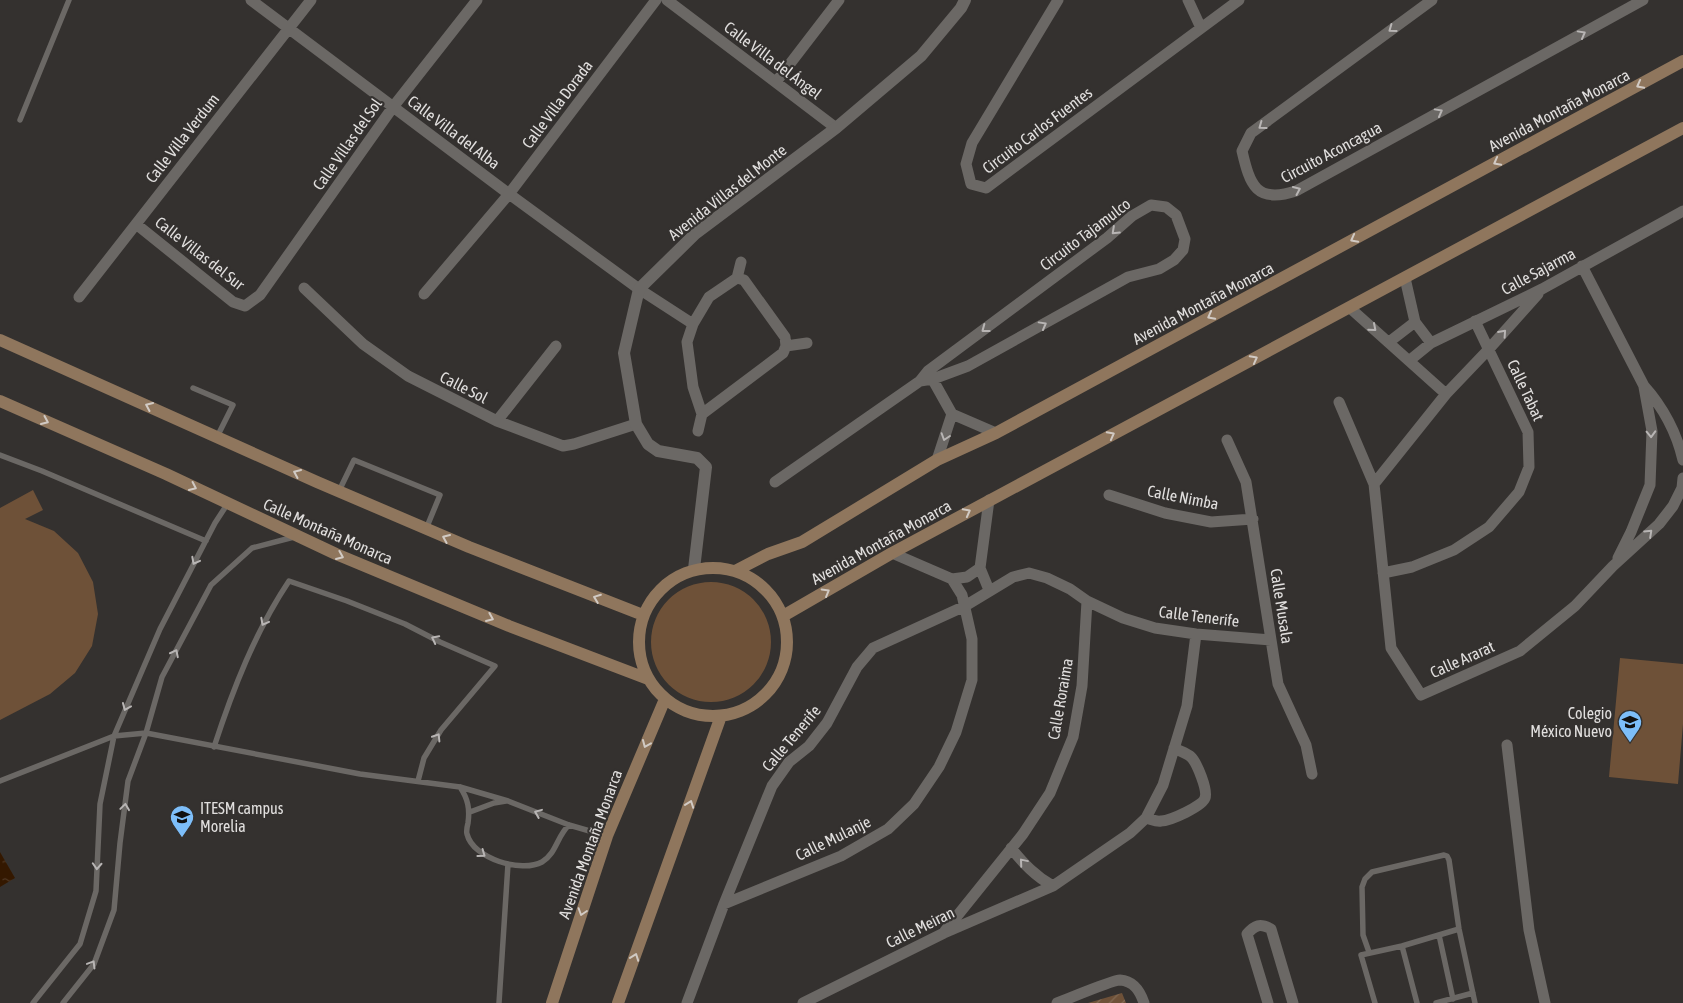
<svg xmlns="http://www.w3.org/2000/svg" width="1683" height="1003" font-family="'Asap Condensed',sans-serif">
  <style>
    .green { fill: #6e5138 }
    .garden { fill: url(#garden-furrows) }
    .water { fill: url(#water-ripples) }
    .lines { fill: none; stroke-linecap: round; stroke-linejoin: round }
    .service { stroke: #6b6865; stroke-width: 5.5 }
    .minor { stroke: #6b6865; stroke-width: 11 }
    .tertiary { stroke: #6b6865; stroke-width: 12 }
    .secondary { stroke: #8f765d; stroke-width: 12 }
    .oneway { stroke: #b8b5b4 }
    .oneway2 { stroke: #d1cac4 }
    .labels { text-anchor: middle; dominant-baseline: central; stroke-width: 4.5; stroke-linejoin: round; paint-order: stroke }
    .street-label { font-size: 16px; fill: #e1dfde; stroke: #34312f }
    .poi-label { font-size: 16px; fill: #e1dfde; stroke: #34312f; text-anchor: end }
  </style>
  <defs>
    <pattern id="garden-furrows" width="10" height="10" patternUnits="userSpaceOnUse" patternTransform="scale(1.25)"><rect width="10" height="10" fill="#6e5138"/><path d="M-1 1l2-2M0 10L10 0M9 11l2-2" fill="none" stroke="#826a54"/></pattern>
    <pattern id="water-ripples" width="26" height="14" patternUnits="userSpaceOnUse" patternTransform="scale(1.25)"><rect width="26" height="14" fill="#341800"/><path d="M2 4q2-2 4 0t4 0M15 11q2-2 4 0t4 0" fill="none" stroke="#513925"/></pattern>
  </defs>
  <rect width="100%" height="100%" fill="#34312f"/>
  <!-- green -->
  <path class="green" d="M33 490 43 510 25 519 54 531 78 553 93 582 98 614 92 646 75 673 50 694 0 720V508Z
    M651 642a60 60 0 1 1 120 0a60 60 0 1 1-120 0Z
    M1620 658 1683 664V724L1678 784 1609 777Z"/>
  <!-- garden -->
  <path class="garden" d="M1122 993 1126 1003H1088Z"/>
  <!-- water -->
  <path class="water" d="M0 852 15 878 0 887Z"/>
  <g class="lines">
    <!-- service -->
    <path class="service" d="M20 120 69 0
      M193 388 233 405 217 437
      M0 455 42 471 206 541
      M339 491 354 460 440 495 426 529
      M214 747C233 689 255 632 289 581L347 601 405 624 440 642 495 666 441 730 424 758 418 781
      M0 781 114 736 146 733 360 774 460 787 508 801 569 825 607 836
      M460 787C468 799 470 809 468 823 467 827 466 831 467 834 473 859 522 873 542 862 556 854 557 836 569 825
      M470 812 494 803 506 801
      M1439 935 1453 999
      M1402 946 1417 1003
      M1369 952 1363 935 1362 887 1365 879 1372 872 1444 855 1447 856 1449 860 1459 929 1475 1003
      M33 1003 80 944 96 891 100 804 114 736 160 629 215 523 228 503
      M63 1003 94 964 114 910 120 843 128 781 146 733 162 677 211 585 252 548 294 537
      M499 1003 508 864
      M1375 1003 1361 955 1402 946 1459 929
      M1436 1003 1473 993"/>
    <!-- minor -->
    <path class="minor" d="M251 0 509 194 639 289 693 324
      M667 0 836 128
      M1058 0 972 143 966 164 971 184 986 188 1239 0
      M1188 0 1201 28
      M1432 0 1251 133 1242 151C1250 185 1256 204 1296 191L1643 0
      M776 82 839 0
      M136 224 233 302 245 306 260 295 393 107 477 0
      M1582 266 1644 386C1663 407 1677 434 1683 460
      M737 278 741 262
      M1405 278 1415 322 1431 343
      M304 288 363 344 408 376 497 421 563 446 574 444 636 424
      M424 294 509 194 656 0
      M79 297 311 0
      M1350 308 1446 394
      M1389 342 1415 322
      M786 346 807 343
      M1410 360 1431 343 1542 289 1683 211
      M929 373 952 414 996 433
      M1339 402 1374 484 1391 648 1421 695 1520 651 1575 606 1613 566 1659 524 1673 506 1682 488 1683 478
      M702 414 783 353 786 346 785 337 744 280 737 278
      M497 421 556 346
      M698 431 702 414 693 387 687 342 693 324 709 297 737 278
      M1227 440 1246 482 1278 684 1306 745 1312 774
      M937 460 952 414
      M775 482 920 381 928 371 1107 238 1132 216 1151 205 1166 207 1176 215 1185 239 1183 250 1174 260 1159 269 1128 277 968 366 933 379 920 381
      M1374 484 1446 394 1488 350 1538 294
      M1109 495 1165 513 1211 522 1253 519
      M989 500 980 568 989 590
      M1618 558 1631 532 1650 485 1652 431 1644 387
      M1383 573 1412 567 1454 550 1489 527 1519 492 1529 467 1528 432 1475 321
      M952 579 967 577 980 568
      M1507 745 1529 930 1545 1003
      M1146 818C1151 819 1156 822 1161 821 1170 821 1203 806 1205 798 1208 790 1197 763 1191 757 1187 753 1179 751 1174 748
      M1011 848C1024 864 1035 876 1053 886
      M724 904 841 856 888 829 914 804 939 767 956 732 972 680V639L962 595 952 579 892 553
      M945 931 1023 834 1050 793 1073 737 1082 686 1087 601
      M687 1003 724 904 772 786 789 762 809 746 827 723 857 667 873 648 965 606 1013 577 1029 573 1047 578 1070 589 1087 601 1123 618 1155 628 1196 634 1271 640
      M803 1003 944 933 1053 886 1130 833 1146 818 1163 785 1187 706 1196 634
      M1057 1003C1068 999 1112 980 1120 980 1134 981 1140 991 1144 1003
      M1268 1003 1247 934C1255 925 1260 923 1271 929L1293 1003"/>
    <!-- tertiary -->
    <path class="tertiary" d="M694 569 706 467 697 458 658 451 648 444 636 424 624 353 639 289 695 234 836 128 921 56 961 8 965 0"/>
    <!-- secondary -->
    <path class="secondary" d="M0 340 317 482 469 547 643 615
      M0 401 166 474 336 554 509 626 648 679
      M639 642a74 74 0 1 1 148 0a74 74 0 1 1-148 0Z
      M737 570 768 554 802 542 937 460 996 433 1683 61
      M783 616 892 553 1683 128
      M552 1003 607 836 665 699
      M618 1003 721 716"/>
  </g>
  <!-- one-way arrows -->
  <defs><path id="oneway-chevron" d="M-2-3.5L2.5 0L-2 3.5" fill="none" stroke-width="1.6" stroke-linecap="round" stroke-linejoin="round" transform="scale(1.25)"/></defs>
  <g class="oneway">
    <use href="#oneway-chevron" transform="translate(1392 29) rotate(144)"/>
    <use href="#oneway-chevron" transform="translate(1582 34) rotate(-29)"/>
    <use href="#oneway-chevron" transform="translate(1439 112) rotate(-29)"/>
    <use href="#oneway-chevron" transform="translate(1262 126) rotate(144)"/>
    <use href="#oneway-chevron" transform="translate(1297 190) rotate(-24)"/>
    <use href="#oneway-chevron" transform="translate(1115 231) rotate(137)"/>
    <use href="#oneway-chevron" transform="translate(1043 325) rotate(-29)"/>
    <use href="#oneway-chevron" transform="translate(1373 328) rotate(41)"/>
    <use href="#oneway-chevron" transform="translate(985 329) rotate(143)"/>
    <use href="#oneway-chevron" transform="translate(1503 333) rotate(-48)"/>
    <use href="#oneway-chevron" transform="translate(1651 434) rotate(88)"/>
    <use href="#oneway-chevron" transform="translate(945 437) rotate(108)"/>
    <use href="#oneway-chevron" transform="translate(1649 533) rotate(-43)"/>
    <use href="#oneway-chevron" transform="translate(195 561) rotate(118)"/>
    <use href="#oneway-chevron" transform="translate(264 622) rotate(118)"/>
    <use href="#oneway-chevron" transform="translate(435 639) rotate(-153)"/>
    <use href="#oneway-chevron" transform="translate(175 653) rotate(-63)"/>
    <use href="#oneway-chevron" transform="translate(126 707) rotate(113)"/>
    <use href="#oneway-chevron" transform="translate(437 737) rotate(-58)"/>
    <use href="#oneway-chevron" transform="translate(125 807) rotate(-82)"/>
    <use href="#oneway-chevron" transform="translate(538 813) rotate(-158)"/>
    <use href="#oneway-chevron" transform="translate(482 854) rotate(36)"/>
    <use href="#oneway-chevron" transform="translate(1023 862) rotate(-130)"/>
    <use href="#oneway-chevron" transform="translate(97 866) rotate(93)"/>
    <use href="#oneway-chevron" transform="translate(92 964) rotate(-59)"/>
  </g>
  <g class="oneway2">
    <use href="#oneway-chevron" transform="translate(1640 85) rotate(152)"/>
    <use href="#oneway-chevron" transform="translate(1497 162) rotate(152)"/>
    <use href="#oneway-chevron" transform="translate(1354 239) rotate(152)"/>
    <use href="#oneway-chevron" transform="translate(1211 316) rotate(152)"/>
    <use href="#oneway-chevron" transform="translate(1254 359) rotate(-28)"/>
    <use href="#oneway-chevron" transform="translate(149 406) rotate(-156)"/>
    <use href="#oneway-chevron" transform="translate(45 421) rotate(24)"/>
    <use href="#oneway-chevron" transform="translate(1111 435) rotate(-28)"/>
    <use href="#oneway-chevron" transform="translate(297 473) rotate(-156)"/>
    <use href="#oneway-chevron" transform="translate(193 487) rotate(25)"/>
    <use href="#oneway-chevron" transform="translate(967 512) rotate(-28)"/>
    <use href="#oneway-chevron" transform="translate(446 538) rotate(-157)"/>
    <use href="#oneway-chevron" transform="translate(340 556) rotate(23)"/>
    <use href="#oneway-chevron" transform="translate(826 592) rotate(-30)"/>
    <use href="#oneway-chevron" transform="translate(597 598) rotate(-159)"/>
    <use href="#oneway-chevron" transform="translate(490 618) rotate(23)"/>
    <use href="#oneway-chevron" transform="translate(646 744) rotate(113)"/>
    <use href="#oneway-chevron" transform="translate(690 804) rotate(-70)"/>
    <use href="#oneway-chevron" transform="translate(582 912) rotate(108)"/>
    <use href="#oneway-chevron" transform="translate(635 957) rotate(-70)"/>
  </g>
  <!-- icons -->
  <defs>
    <g id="university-pin" transform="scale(1.25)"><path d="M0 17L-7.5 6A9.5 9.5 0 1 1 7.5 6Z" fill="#7dbef9" stroke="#34312f"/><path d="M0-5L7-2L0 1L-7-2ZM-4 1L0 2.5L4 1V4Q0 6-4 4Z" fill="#111"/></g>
  </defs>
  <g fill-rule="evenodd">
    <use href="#university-pin" x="1630" y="722"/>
    <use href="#university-pin" x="182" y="817"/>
  </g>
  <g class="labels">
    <!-- street labels -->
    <g class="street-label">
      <text transform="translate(773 60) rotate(37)">Calle Villa del Ángel</text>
      <text transform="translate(557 104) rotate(-53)">Calle Villa Dorada</text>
      <text transform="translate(1559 110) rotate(-28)">Avenida Montaña Monarca</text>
      <text transform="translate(1037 130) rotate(-37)">Circuito Carlos Fuentes</text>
      <text transform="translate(454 132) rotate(37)">Calle Villa del Alba</text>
      <text transform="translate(182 138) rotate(-52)">Calle Villa Verdum</text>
      <text transform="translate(347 144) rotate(-55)">Calle Villas del Sol</text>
      <text transform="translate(1331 152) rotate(-28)">Circuito Aconcagua</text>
      <text transform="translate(727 192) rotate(-38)">Avenida Villas del Monte</text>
      <text transform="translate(1085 234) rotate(-37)">Circuito Tajamulco</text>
      <text transform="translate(200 253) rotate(38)">Calle Villas del Sur</text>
      <text transform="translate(1538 271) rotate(-28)">Calle Sajarma</text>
      <text transform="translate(1203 303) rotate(-28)">Avenida Montaña Monarca</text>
      <text transform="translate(464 387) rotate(27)">Calle Sol</text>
      <text transform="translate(1526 390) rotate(65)">Calle Tabat</text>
      <text transform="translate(1183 497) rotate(11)">Calle Nimba</text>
      <text transform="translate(328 531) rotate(24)">Calle Montaña Monarca</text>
      <text transform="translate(881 542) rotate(-29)">Avenida Montaña Monarca</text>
      <text transform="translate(1282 606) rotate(81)">Calle Musala</text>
      <text transform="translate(1199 616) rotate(7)">Calle Tenerife</text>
      <text transform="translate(1462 659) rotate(-24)">Calle Ararat</text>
      <text transform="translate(1060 699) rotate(-80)">Calle Roraima</text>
      <text transform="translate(791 738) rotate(-50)">Calle Tenerife</text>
      <text transform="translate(833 838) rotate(-26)">Calle Mulanje</text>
      <text transform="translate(590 844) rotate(-70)">Avenida Montaña Monarca</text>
      <text transform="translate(920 927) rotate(-26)">Calle Meiran</text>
    </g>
    <!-- poi labels -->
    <g class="poi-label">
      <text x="1612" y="713">Colegio<tspan x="1612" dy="18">México Nuevo</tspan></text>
      <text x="200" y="808" text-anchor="start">ITESM campus<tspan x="200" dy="18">Morelia</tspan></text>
    </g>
  </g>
</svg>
